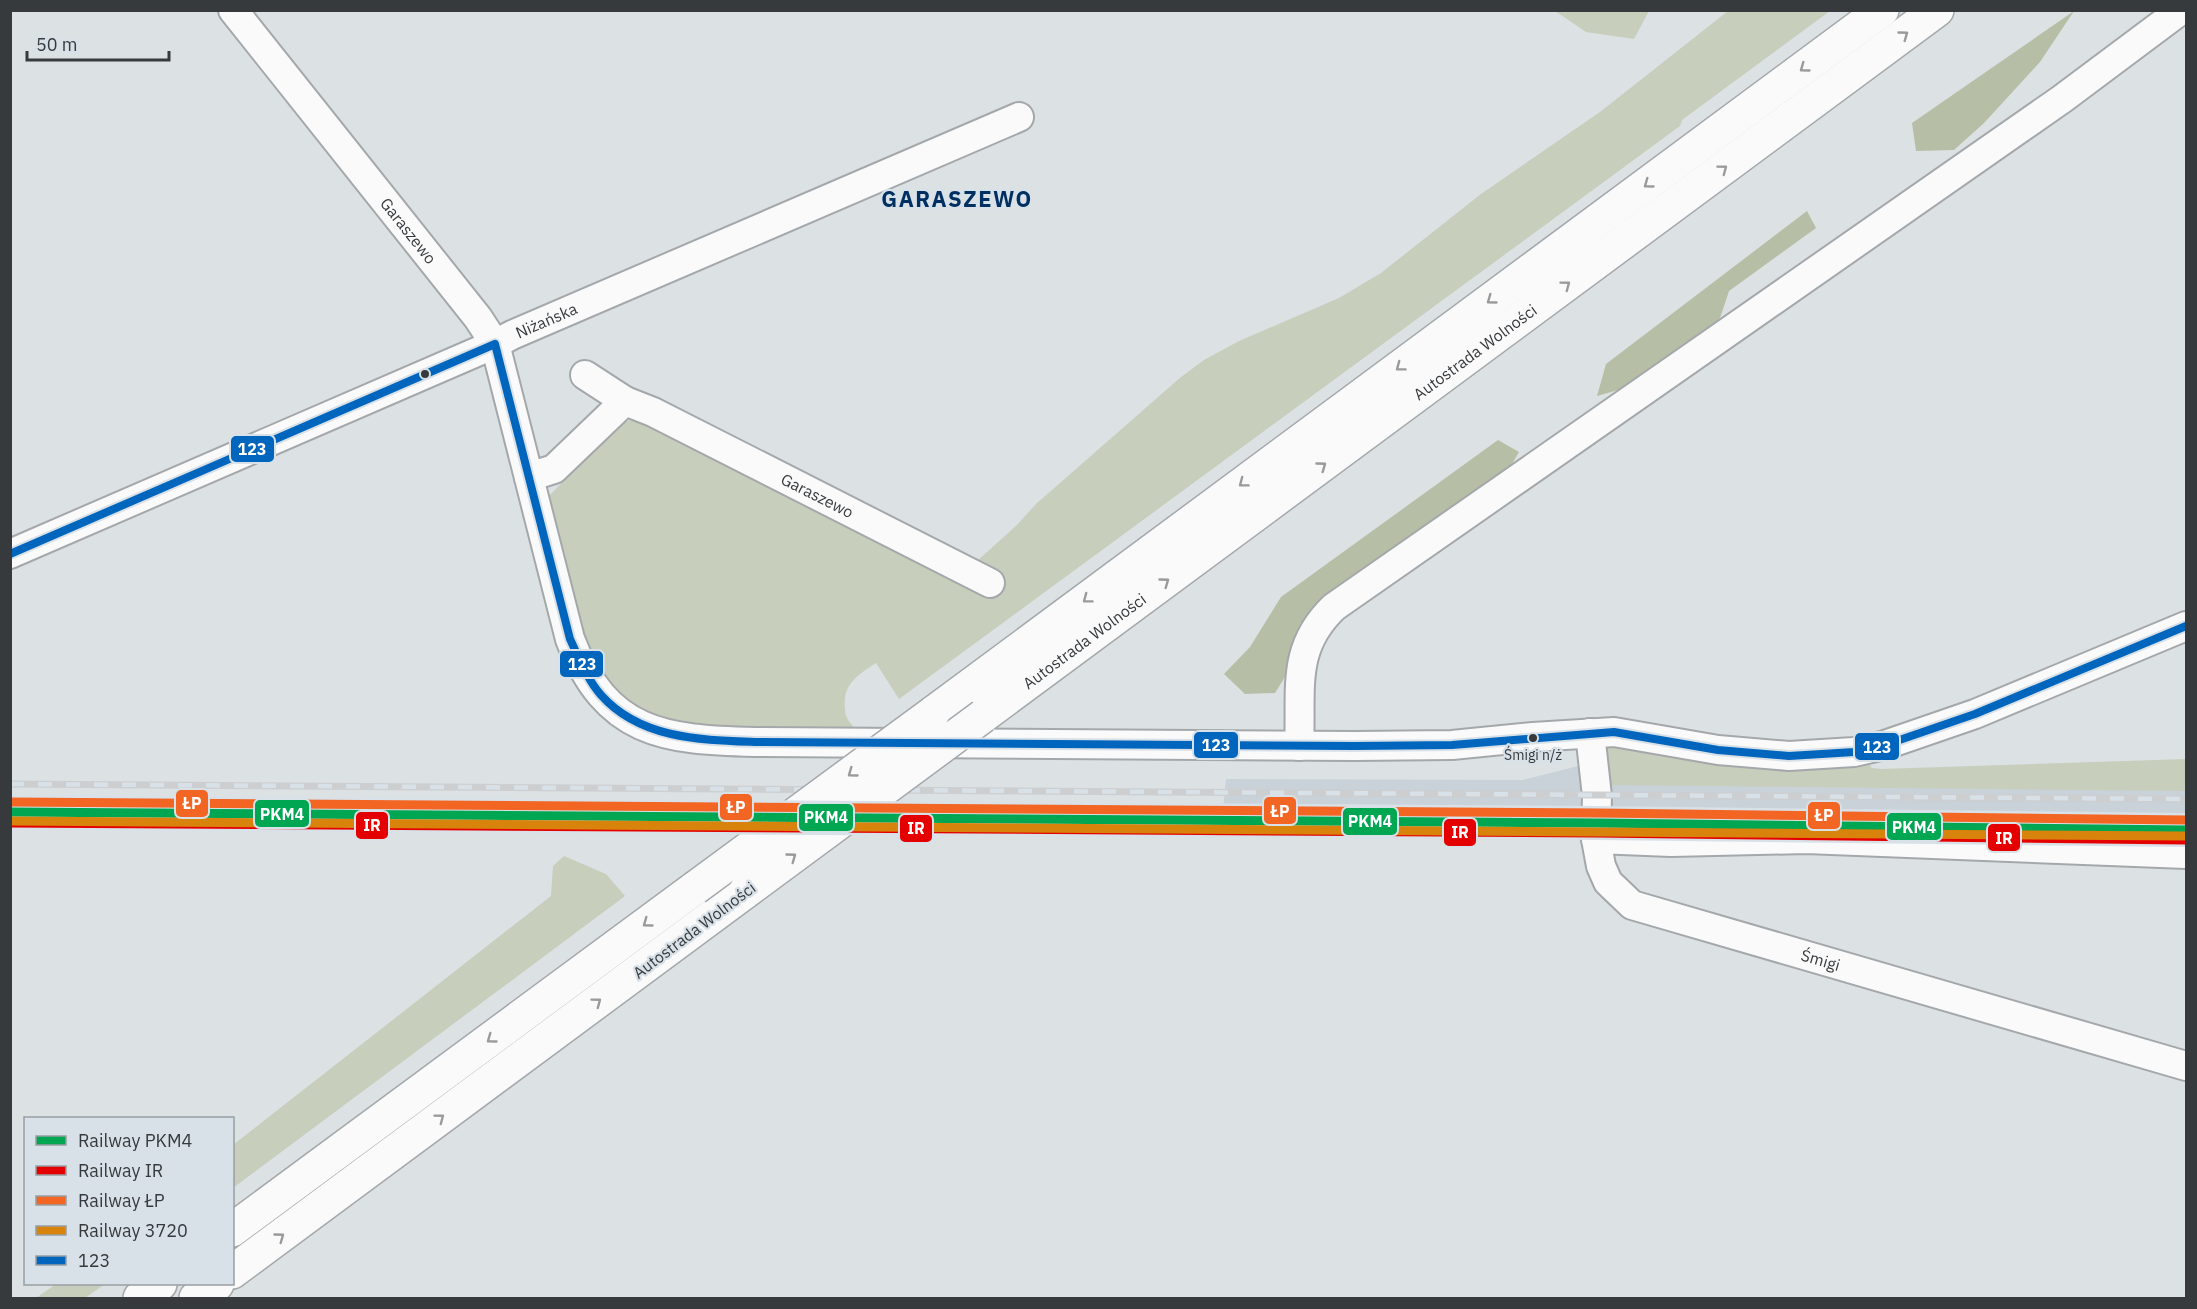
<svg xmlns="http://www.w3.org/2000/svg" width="2197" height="1309" font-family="'IBM Plex Sans',sans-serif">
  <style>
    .built { fill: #c9d2d9 }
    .green { fill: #c7cebc }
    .forest { fill: #b6bea5 }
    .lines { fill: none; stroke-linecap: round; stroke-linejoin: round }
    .minor-casing { stroke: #a4a8ab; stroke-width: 32 }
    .highway-casing { stroke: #a4a8ab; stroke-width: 36 }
    .minor { stroke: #fafafb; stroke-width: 28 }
    .highway { stroke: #fafafb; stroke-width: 33 }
    .rail-casing { stroke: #cdced0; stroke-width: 7 }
    .rail { stroke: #d9e1e8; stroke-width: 4.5; stroke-dasharray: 14; stroke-linecap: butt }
    .highway-bridge-casing { stroke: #a4a8ab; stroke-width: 36; stroke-linecap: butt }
    .highway-bridge { stroke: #fafafb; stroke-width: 33 }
    .bus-1-casing { stroke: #d9e1e8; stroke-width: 12 }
    .bus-1 { stroke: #0065bd; stroke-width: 8 }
    .rail-1-casing { stroke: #d9e1e8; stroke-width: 14 }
    .rail-2-casing { stroke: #d9e1e8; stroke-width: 14 }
    .rail-3-casing { stroke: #d9e1e8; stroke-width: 14 }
    .rail-4-casing { stroke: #d9e1e8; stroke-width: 14 }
    .rail-1 { stroke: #00a651; stroke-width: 9 }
    .rail-2 { stroke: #e50000; stroke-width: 9 }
    .rail-3 { stroke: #f26522; stroke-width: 9 }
    .rail-4 { stroke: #d7830c; stroke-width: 9 }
    .oneway { stroke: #989a9c }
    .bus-dot { fill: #373a3c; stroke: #d9e1e8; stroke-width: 2 }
    .labels { text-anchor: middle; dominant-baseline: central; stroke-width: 4.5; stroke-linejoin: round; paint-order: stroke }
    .bus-label { font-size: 14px; fill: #373a3c; stroke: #d9e1e8 }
    .street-label { font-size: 16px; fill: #373a3c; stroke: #d9e1e8 }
    .district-label { font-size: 22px; font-weight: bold; letter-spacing: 1.5px; fill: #003062; stroke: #d9e1e8 }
    .line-badge { stroke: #d9e1e8; stroke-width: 2 }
    .badge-label { font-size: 16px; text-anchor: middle; font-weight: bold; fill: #fff }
  </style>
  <rect width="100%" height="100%" fill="#dce1e4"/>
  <!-- built -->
  <path class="built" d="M1606 759V779L2186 769V850L1640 831 1221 830 1226 779 1523 780Z"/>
  <!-- green -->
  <path class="green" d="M1555 11H1554H1649L1634 39 1586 32Z
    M1728 11H1830L1682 120 1680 126 899 699 876 663C858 675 842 684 845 709 845 716 848 721 853 726L848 729C820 730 791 729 762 728 696 727 630 726 595 660 587 645 583 629 578 613 567 576 558 540 549 503V496L619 424 635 419 977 561 1017 525 1036 504 1181 377 1204 360 1239 341 1339 298 1381 273 1481 194 1600 112Z
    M1613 742 1870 759 1869 764 1872 768 1881 769 2186 759V791L1608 785 1602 752Z
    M564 856 606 874 625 896 233 1188V1145L551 896 553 866Z
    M56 1284H105L85 1298H36Z"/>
  <!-- forest -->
  <path class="forest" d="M2074 11 2040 62 1984 123 1954 150 1916 151 1912 123Z
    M1807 211 1816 228 1729 291 1720 318 1688 348 1639 384 1597 396 1606 364Z
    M1498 440 1519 452 1509 469 1335 591 1300 624 1291 667 1275 693 1245 694 1224 674 1250 647 1281 597Z"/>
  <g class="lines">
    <!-- minor casing -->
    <g class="minor-casing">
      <g id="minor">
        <path id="s1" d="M233 10 478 318 495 344 570 639C606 734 664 740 755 742L1355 746 1452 745 1533 737 1614 732 1718 750 1789 756 1854 752 1885 745 1975 714 2186 626"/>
        <path d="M585 375 625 401"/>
        <path id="s2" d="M529 477 554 469 625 401 653 412 990 583"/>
        <path id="s3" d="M10 554 495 344 512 335 1019 117"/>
        <path id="s4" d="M1590 733 1597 796 1596 839 1601 866 1608 882 1632 905 2186 1066"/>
        <path d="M1299 746C1302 691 1290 649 1334 607L2062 99 2181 10"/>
        <path d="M1596 839 1671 842 1806 839 2186 854"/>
      </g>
    </g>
    <!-- highway casing -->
    <g class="highway-casing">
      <g id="highway">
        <path d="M933 713 1882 10"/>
        <path id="s5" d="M983 716 1937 10"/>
        <path d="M232 1230 695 888"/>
        <path d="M232 1272 745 892"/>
        <path d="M140 1298 160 1284"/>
        <path d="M196 1298 217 1284"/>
      </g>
    </g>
    <!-- minor -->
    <use href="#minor" class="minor"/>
    <!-- highway -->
    <use href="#highway" class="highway"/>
    <!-- rail casing -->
    <g class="rail-casing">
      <path id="rail" d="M10 784 2186 799"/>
    </g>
    <!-- rail -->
    <use href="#rail" class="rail"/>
    <!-- highway-bridge casing -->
    <g class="highway-bridge-casing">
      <path id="highway-bridge" d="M695 888 933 713
        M745 892 983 716"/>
    </g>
    <!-- highway-bridge -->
    <use href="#highway-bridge" class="highway-bridge"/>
    <!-- bus-1 casing -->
    <g class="bus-1-casing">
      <path id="bus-1" d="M495 344 570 639C579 658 587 679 601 695 640 739 701 740 755 742L1355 746 1452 745 1614 732 1718 750 1789 756 1854 752 1885 745 1975 714 2186 626
        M10 554 495 344"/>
    </g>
    <!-- bus-1 -->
    <use href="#bus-1" class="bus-1"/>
    <!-- rail-1 casing -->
    <g class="rail-1-casing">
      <path id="rail-1" d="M10 812 1597 823 2186 830"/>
    </g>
    <!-- rail-2 casing -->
    <g class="rail-2-casing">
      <path id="rail-2" d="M10 823 1597 833 2186 840"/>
    </g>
    <!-- rail-3 casing -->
    <g class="rail-3-casing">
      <path id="rail-3" d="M10 802 1597 813 2186 820"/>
    </g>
    <!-- rail-4 casing -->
    <g class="rail-4-casing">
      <path id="rail-4" d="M10 821 2186 836"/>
    </g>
    <!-- rail-1 -->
    <use href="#rail-1" class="rail-1"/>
    <!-- rail-2 -->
    <use href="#rail-2" class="rail-2"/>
    <!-- rail-3 -->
    <use href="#rail-3" class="rail-3"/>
    <!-- rail-4 -->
    <use href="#rail-4" class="rail-4"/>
  </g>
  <!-- one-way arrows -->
  <defs><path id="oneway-chevron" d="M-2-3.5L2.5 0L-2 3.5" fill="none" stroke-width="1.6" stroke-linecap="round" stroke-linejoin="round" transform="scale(1.5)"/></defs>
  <g class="oneway">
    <use href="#oneway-chevron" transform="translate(1904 35) rotate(-36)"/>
    <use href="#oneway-chevron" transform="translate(1804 68) rotate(144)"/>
    <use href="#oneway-chevron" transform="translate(1723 169) rotate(-37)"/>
    <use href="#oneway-chevron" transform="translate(1648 184) rotate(144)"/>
    <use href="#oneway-chevron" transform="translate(1566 285) rotate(-37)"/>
    <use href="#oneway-chevron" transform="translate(1491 300) rotate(144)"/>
    <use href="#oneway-chevron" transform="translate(1400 367) rotate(143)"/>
    <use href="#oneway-chevron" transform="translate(1322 466) rotate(-36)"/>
    <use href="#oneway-chevron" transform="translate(1243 483) rotate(143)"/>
    <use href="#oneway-chevron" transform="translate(1165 582) rotate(-36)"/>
    <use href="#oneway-chevron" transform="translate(1087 599) rotate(143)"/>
    <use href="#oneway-chevron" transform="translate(852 773) rotate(144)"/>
    <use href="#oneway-chevron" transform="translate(792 857) rotate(-36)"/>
    <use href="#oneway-chevron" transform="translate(647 923) rotate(144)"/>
    <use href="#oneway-chevron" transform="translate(597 1002) rotate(-37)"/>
    <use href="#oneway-chevron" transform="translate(491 1039) rotate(144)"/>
    <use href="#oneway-chevron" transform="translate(440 1118) rotate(-37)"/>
    <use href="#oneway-chevron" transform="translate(280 1237) rotate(-36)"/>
  </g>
  <!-- markers -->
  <g class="bus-dot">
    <circle cx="425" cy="374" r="5"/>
    <circle cx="1533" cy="738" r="5"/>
  </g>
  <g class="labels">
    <!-- bus labels -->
    <g class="bus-label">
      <text x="1533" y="755">Śmigi n/ż</text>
    </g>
    <!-- street labels -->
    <g class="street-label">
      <text stroke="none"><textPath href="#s1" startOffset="282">Garaszewo</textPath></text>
      <text stroke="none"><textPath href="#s3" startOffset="585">Niżańska</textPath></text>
      <text stroke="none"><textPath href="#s5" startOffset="612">Autostrada Wolności</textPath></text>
      <text stroke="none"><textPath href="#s2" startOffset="339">Garaszewo</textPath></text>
      <text stroke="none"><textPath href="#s5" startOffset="126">Autostrada Wolności</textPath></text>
      <text transform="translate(694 930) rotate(-37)">Autostrada Wolności</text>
      <text stroke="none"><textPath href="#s4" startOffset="381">Śmigi</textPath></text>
    </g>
    <!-- district labels -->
    <g class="district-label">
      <text x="957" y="198">GARASZEWO</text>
    </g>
  </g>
  <g class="line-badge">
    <rect x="230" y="435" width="45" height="28" rx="6" fill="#0065bd"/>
    <rect x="559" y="650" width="45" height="28" rx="6" fill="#0065bd"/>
    <rect x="1193" y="731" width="46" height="28" rx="6" fill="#0065bd"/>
    <rect x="1854" y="732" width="46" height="29" rx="6" fill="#0065bd"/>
    <rect x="175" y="789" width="34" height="29" rx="6" fill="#f26522"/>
    <rect x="719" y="793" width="34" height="28" rx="6" fill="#f26522"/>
    <rect x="1263" y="796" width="34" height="29" rx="6" fill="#f26522"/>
    <rect x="254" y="799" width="56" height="29" rx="6" fill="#00a651"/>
    <rect x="1807" y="801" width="34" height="29" rx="6" fill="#f26522"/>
    <rect x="798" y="803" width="56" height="29" rx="6" fill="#00a651"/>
    <rect x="1342" y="807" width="56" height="29" rx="6" fill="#00a651"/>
    <rect x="355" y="811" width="34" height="29" rx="6" fill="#e50000"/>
    <rect x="1886" y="812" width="56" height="29" rx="6" fill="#00a651"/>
    <rect x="899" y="814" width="34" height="29" rx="6" fill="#e50000"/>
    <rect x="1443" y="818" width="34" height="29" rx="6" fill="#e50000"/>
    <rect x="1987" y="823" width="34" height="29" rx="6" fill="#e50000"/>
  </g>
  <g class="badge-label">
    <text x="252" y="455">123</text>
    <text x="582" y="670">123</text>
    <text x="1216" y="751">123</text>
    <text x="1877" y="753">123</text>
    <text x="192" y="809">ŁP</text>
    <text x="736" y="813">ŁP</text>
    <text x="1280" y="817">ŁP</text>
    <text x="282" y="820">PKM4</text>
    <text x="1824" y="821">ŁP</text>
    <text x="826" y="823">PKM4</text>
    <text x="1370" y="827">PKM4</text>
    <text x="372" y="831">IR</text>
    <text x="1914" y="833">PKM4</text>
    <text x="916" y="834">IR</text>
    <text x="1460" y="838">IR</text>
    <text x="2004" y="844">IR</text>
  </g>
  <!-- border -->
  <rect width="2197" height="1309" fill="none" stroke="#373a3c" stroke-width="24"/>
  <!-- legend -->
  <rect x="24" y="1117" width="210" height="168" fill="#d9e1e8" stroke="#989ea3" stroke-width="1.5"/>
  <rect x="36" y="1136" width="30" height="9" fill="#00a651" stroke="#989ea3" stroke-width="1.5"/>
  <text x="78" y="1147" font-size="18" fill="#373a3c">Railway PKM4</text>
  <rect x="36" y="1166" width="30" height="9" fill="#e50000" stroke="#989ea3" stroke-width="1.5"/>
  <text x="78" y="1177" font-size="18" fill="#373a3c">Railway IR</text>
  <rect x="36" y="1196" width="30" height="9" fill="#f26522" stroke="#989ea3" stroke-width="1.5"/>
  <text x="78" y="1207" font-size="18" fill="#373a3c">Railway ŁP</text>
  <rect x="36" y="1226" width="30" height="9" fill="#d7830c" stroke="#989ea3" stroke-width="1.5"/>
  <text x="78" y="1237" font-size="18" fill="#373a3c">Railway 3720</text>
  <rect x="36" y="1256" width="30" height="9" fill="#0065bd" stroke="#989ea3" stroke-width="1.5"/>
  <text x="78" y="1267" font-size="18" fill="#373a3c">123</text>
  <!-- scale -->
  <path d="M27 51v9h142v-9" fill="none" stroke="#373a3c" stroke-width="3"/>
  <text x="36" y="51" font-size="18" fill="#373a3c" stroke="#d9e1e8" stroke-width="4.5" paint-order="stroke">50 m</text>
</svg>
